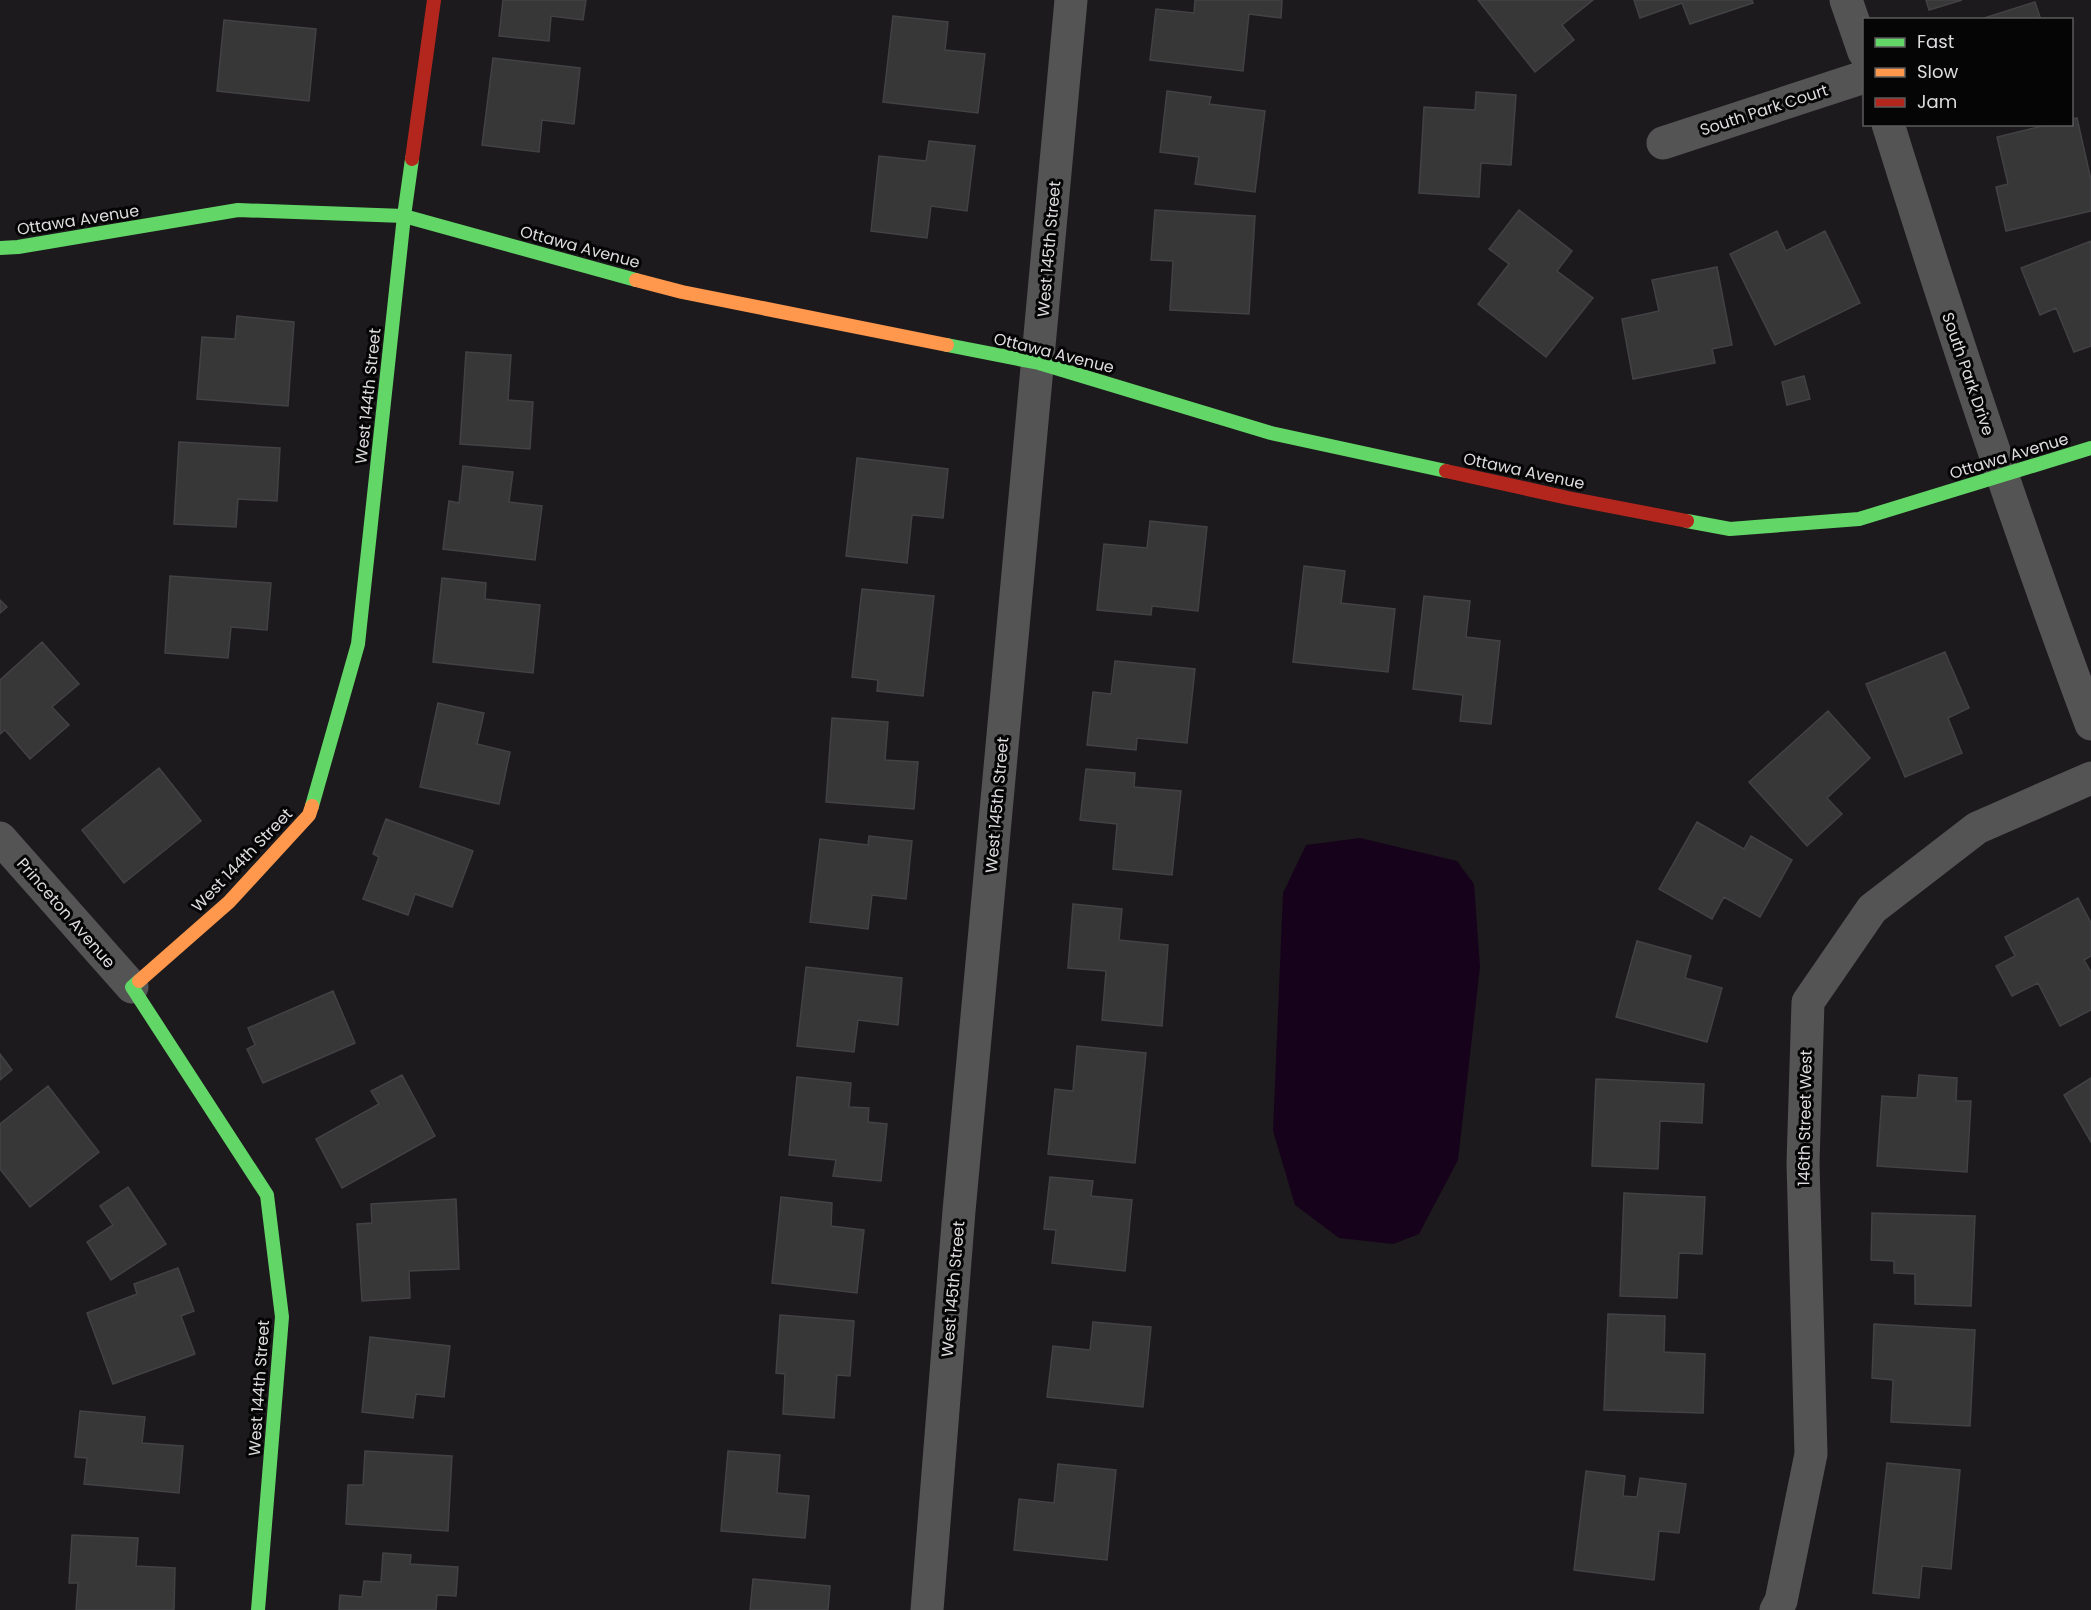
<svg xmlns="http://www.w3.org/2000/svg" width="2091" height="1610" font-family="Poppins,sans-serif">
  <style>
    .water { fill: #17021b }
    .building { fill: #383738; stroke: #424143; stroke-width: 1.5 }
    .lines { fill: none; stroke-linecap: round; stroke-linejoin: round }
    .street { stroke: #555455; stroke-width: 33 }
    .fast { stroke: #63d668; stroke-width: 14 }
    .slow { stroke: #ff974d; stroke-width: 14 }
    .jam { stroke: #b3261e; stroke-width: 14 }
    .labels { text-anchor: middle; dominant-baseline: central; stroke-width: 6; stroke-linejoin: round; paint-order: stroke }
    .street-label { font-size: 16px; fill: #dedcde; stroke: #060506 }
  </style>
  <rect width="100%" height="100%" fill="#1c1a1c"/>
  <!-- water -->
  <path class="water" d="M1360 838 1457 861 1474 884 1480 967 1458 1160 1419 1234 1393 1244 1339 1238 1295 1205 1273 1131 1283 893 1306 845Z"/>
  <!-- building -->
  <path class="building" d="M503 0H586L583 20 551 16 549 41 499 36Z
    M1195 0H1282L1281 18 1249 14 1243 71 1150 60 1156 9 1194 13Z
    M1478 0H1593L1562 25 1574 40 1535 72Z
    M1634 0H1752L1753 3 1690 24 1682 3 1640 18Z
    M1926 0H1962L1929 10Z
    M2035 2 2041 20H1984V18Z
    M893 16 948 22 945 50 985 54 978 113 883 102Z
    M224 20 316 29 309 101 217 91Z
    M493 58 580 68 574 124 542 120 539 152 482 145Z
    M1167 91 1211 97 1209 104 1265 111 1255 192 1195 184 1199 157 1160 152Z
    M1476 92 1516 95 1511 165 1481 163 1479 197 1419 193 1424 107 1475 110Z
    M2077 118 2091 180V211L2006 231 1996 187 2008 184 1997 137 2050 124H2072V119Z
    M929 141 975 146 967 211 931 206 927 238 871 231 879 156 926 161Z
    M1155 210 1255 216 1249 314 1170 310 1173 261 1151 260Z
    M1519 210 1572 251 1557 271 1593 298 1546 357 1478 304 1509 264 1489 249Z
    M1777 231 1786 251 1825 231 1860 303 1775 345 1730 254Z
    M2091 241V346L2074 352 2056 308 2040 315 2021 268Z
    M1717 267 1732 345 1712 349 1715 363 1633 379 1622 319 1659 311 1652 280Z
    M237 316 294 322 288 406 197 399 202 337 235 339Z
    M466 352 511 355 508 400 533 402 530 449 460 444Z
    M1804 376 1810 399 1787 405 1782 382Z
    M179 442 280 448 277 501 238 499 236 527 174 524Z
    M857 458 948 469 943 518 912 515 907 563 846 556Z
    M463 466 513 472 509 502 542 506 535 560 443 549 449 501 459 503Z
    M1150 521 1207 527 1198 611 1152 606 1151 615 1097 610 1104 544 1147 548Z
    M1304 566 1345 571 1341 603 1395 609 1388 672 1293 662Z
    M170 576 271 583 267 630 231 627 228 658 165 653Z
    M442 578 486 583 485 599 540 605 533 673 433 662Z
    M862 589 934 596 923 696 877 691 878 680 852 677Z
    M1424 596 1470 601 1466 637 1500 641 1491 724 1460 721 1463 695 1413 689Z
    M0 600 7 607 0 613Z
    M42 642 79 684 52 707 69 725 30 759 5 730 0 734V680Z
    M1945 652 1969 708 1948 718 1962 753 1905 777 1866 684Z
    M1115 661 1195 669 1187 743 1137 738 1136 750 1087 745 1093 692 1111 694Z
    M438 703 484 713 477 744 510 752 499 804 420 787Z
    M1828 711 1870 758 1827 798 1842 814 1807 846 1749 782Z
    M832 718 888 722 885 760 918 762 914 809 826 802Z
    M159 768 201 821 124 883 82 830Z
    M1086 769 1135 773 1134 787 1181 791 1172 875 1113 869 1117 824 1080 820Z
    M386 819 473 851 452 907 415 894 408 915 363 899 379 857 373 854Z
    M1697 822 1744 849 1751 836 1792 860 1760 917 1724 897 1712 919 1659 889Z
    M869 836 912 841 906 899 872 895 868 929 810 922 820 839 868 845Z
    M2078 898 2091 923V956L2084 960 2091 972V1010L2060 1026 2038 983 2012 996 1996 966 2015 956 2005 937Z
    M1073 904 1122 909 1119 940 1168 945 1162 1026 1102 1020 1106 971 1068 968Z
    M1637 941 1691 956 1685 978 1722 988 1707 1042 1616 1017Z
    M806 967 902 978 898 1025 858 1020 854 1052 797 1046Z
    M333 991 355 1043 263 1083 247 1049 255 1045 248 1028Z
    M1077 1046 1146 1053 1135 1163 1048 1154 1055 1089 1073 1091Z
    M0 1054 12 1070 0 1080Z
    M402 1075 435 1136 342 1188 316 1139 379 1104 371 1091Z
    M1919 1075 1957 1078 1956 1101H1971L1967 1172 1877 1166 1882 1096 1917 1098Z
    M797 1077 851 1083 849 1107 869 1108 868 1122 887 1124 881 1181 833 1176 836 1160 789 1155Z
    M2091 1078V1142L2064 1095Z
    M1596 1079 1704 1084 1702 1123 1660 1121 1658 1169 1592 1166Z
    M48 1086 99 1152 30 1207 0 1169V1124Z
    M1050 1177 1093 1181 1091 1196 1132 1200 1125 1271 1052 1263 1056 1230 1044 1229Z
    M128 1187 166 1244 111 1280 87 1242 113 1225 100 1206Z
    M1624 1193 1705 1197 1702 1254 1679 1253 1677 1298 1620 1296Z
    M781 1197 832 1203 831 1226 864 1230 857 1293 772 1283Z
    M456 1199 459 1269 409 1271 410 1298 362 1301 357 1224 372 1223 371 1204Z
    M1872 1213 1975 1216 1971 1306 1915 1304V1274L1894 1273V1261L1871 1260Z
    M178 1268 194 1311 181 1316 195 1354 113 1384 87 1313 137 1294 134 1284Z
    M1608 1314 1665 1316 1664 1352 1705 1354 1703 1413 1604 1410Z
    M780 1315 854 1321 850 1376 837 1375 834 1418 783 1414 785 1374 776 1373Z
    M1093 1322 1151 1327 1143 1407 1047 1397 1053 1346 1090 1350Z
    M1874 1324 1975 1330 1970 1426 1891 1422 1893 1380 1872 1378Z
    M370 1337 450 1346 444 1397 416 1394 413 1418 362 1412Z
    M80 1411 145 1417 142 1443 183 1446 179 1493 84 1484 87 1458 75 1457Z
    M365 1451 452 1456 448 1531 346 1524 348 1485H363Z
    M728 1451 780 1455 777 1493 809 1496 805 1538 721 1531Z
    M1887 1463 1960 1470 1951 1569 1922 1566 1919 1598 1873 1593Z
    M1058 1464 1116 1470 1107 1560 1014 1550 1019 1499 1054 1503Z
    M1586 1471 1625 1476 1623 1496 1637 1497 1640 1478 1686 1484 1679 1533 1659 1531 1654 1580 1574 1570Z
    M72 1535 138 1538 136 1566 175 1568 174 1610H76L78 1583H69Z
    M383 1553 411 1555 410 1564 458 1567 456 1596 437 1595 436 1610H339L340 1595 362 1597 364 1581 381 1582Z
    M753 1579 830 1586 828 1610H750Z"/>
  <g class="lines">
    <!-- street -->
    <path class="street" d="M1846 0 1864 52
      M1888 124C1951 326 2017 526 2091 724
      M1663 143 1864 77
      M0 838 132 987
      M927 1610 959 1211 1071 0
      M1776 1610 1781 1601 1811 1454 1803 1163 1808 1002 1872 909 1977 828 2091 778"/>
    <!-- fast -->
    <path class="fast" d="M0 248 18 247 238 210 404 216 636 280
      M947 345 1039 363 1271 433 1446 471
      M1687 521 1730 529 1859 519 2091 448
      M312 806 358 644 404 216 412 159
      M139 981 132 987 267 1195 282 1317 258 1610"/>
    <!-- slow -->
    <path class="slow" d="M636 280 682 292 947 345
      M139 981 229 902 309 815 312 806"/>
    <!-- jam -->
    <path class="jam" d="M412 159 434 0
      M1446 471 1568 498 1687 521"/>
  </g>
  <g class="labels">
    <!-- street labels -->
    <g class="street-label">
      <text transform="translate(1764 110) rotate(-18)">South Park Court</text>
      <text transform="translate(78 220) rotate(-9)">Ottawa Avenue</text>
      <text transform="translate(580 247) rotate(15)">Ottawa Avenue</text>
      <text transform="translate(1049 249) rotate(-85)">West 145th Street</text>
      <text transform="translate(1054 353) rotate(14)">Ottawa Avenue</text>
      <text transform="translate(1968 374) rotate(71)">South Park Drive</text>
      <text transform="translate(368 396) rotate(-84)">West 144th Street</text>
      <text transform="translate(2009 456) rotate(-17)">Ottawa Avenue</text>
      <text transform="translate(1524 471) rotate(12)">Ottawa Avenue</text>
      <text transform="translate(997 805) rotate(-85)">West 145th Street</text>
      <text transform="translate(242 860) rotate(-46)">West 144th Street</text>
      <text transform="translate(66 913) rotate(49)">Princeton Avenue</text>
      <text transform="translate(1805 1118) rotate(-89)">146th Street West</text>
      <text transform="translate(953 1289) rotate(-85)">West 145th Street</text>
      <text transform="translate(259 1388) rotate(-86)">West 144th Street</text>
    </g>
  </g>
  <!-- legend -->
  <rect x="1863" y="18" width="210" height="108" fill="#060506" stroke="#5c5b5c" stroke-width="1.5"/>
  <rect x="1875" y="38" width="30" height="9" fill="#63d668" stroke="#5c5b5c" stroke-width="1.5"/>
  <text x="1917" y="48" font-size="18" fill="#dedcde">Fast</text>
  <rect x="1875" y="68" width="30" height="9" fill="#ff974d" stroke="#5c5b5c" stroke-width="1.5"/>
  <text x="1917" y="78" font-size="18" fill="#dedcde">Slow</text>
  <rect x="1875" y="98" width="30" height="9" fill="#b3261e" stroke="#5c5b5c" stroke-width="1.5"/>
  <text x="1917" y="108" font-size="18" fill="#dedcde">Jam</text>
</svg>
